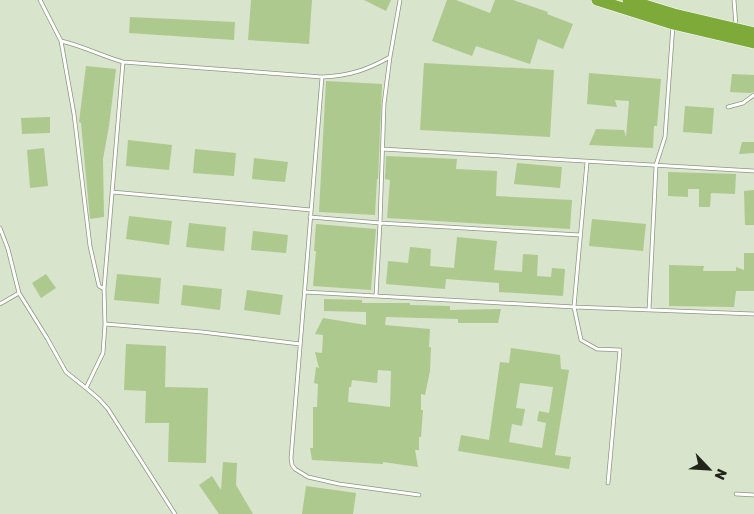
<svg xmlns="http://www.w3.org/2000/svg" width="754" height="514" font-family="Rubik,sans-serif">
  <style>
    .building { fill: #adc98d; fill-rule: evenodd }
    .lines { fill: none; stroke-linecap: round; stroke-linejoin: round }
    .lane-casing { stroke: #8c9780; stroke-width: 4.5 }
    .highway-casing { stroke: #fff; stroke-width: 12 }
    .lane { stroke: #fff; stroke-width: 3 }
    .highway { stroke: #7daa38; stroke-width: 11 }
  </style>
  <rect width="100%" height="100%" fill="#d8e4cc"/>
  <!-- building -->
  <path class="building" d="M251 0H312L309 44 248 40Z
    M364 0H391L386 11Z
    M447 0H456L490 13 495 0H513L548 12 547 14 573 24 563 49 538 39 530 64 476 46 472 56 432 41Z
    M130 17 235 22 234 40 129 33Z
    M424 63 554 70 550 137 420 130Z
    M86 66 116 69 109 126 103 159 104 217 90 219 81 123 79 122Z
    M589 73 661 79 657 126H654L653 148 589 145 596 129 624 130 626 137 629 101 615 100 617 107 587 104Z
    M732 74 754 75V92L750 93 730 92Z
    M326 81 382 84 378 179H377L375 215 319 212Z
    M685 106 714 108 712 134 683 132Z
    M50 117V133L22 134 21 118Z
    M128 140 172 145 169 170 126 166Z
    M742 142H754V153L739 154Z
    M44 148 48 186 30 188 27 150Z
    M195 149 236 153 234 176 193 173Z
    M386 156 457 159 456 169 497 171 496 196 572 200 570 229 387 218 390 180 385 179Z
    M254 158 288 162 285 182 252 179Z
    M517 163 562 167 560 188 514 184Z
    M668 172 736 174 735 194 711 193 710 207H699V189H688V197L668 196Z
    M754 190V225H745L744 191Z
    M129 216 172 221 169 245 126 239Z
    M592 219 646 224 643 251 589 246Z
    M189 223 226 227 224 251 186 247Z
    M316 224 376 229 371 290 313 286 316 251H314Z
    M253 231 288 235 286 253 251 250Z
    M457 237 497 241 494 270 522 272 523 254 538 255 537 276 551 277 552 268 565 269 563 296 499 292V283L446 279 445 289 386 284 388 261 408 263 410 247 431 249 430 266 454 268Z
    M744 253H754V291H736L734 307 669 306V265L704 266 703 271H736V267L744 270Z
    M46 274 56 288 41 298 32 283Z
    M117 274 161 278 159 304 114 300Z
    M183 285 222 289 220 310 181 305Z
    M247 290 283 295 280 315 244 310Z
    M324 299 362 300V303H410V305L450 306V310L501 309 498 323H458V319L386 317 385 325 430 329 429 347H431L430 371 425 395 421 394V410H423L421 437H419V450H415L418 467 383 462V464L312 460 310 448H313V407H317L318 384 314 383 316 367 319 368 315 352 322 353 323 335 315 334 323 318 366 325V312L324 311ZM378 370 391 371 390 407 348 402 349 387H351L352 380 377 383Z
    M126 344 166 346 165 387 208 388 206 463 168 462 169 423H145L146 391 124 390Z
    M511 348 560 355 561 369 569 370 555 455 571 457 569 469 458 451 461 435 489 440 500 362 509 363ZM520 383 553 387 549 413 539 411 537 421 546 423 542 448 509 442 512 424 522 426 525 409 516 408Z
    M223 462 237 463 236 485 253 514H219L199 485 212 476 221 490Z
    M306 486 356 493 353 514H302Z"/>
  <g class="lines">
    <!-- lane casing -->
    <g class="lane-casing">
      <path id="lane" d="M40 0 61 41 74 114 90 246 99 286 104 289
        M734 0 736 26
        M61 41C83 46 102 56 123 62L322 77C349 76 367 70 390 57
        M123 62 104 289 105 324 202 332 300 344
        M322 77 291 458 292 465 295 469 308 477 339 484 419 495
        M728 107 743 103 754 95
        M382 149 754 171
        M587 162 574 307 581 340 597 349 620 350 608 483
        M656 165 665 137 673 25
        M112 192 311 210
        M310 217 380 223 580 235
        M0 228 8 249 19 293 47 338 66 372 86 388 103 353 105 324
        M305 292 574 307 754 314
        M376 296 380 223 384 104 390 57 400 0
        M0 304 19 293
        M649 310 656 166
        M86 388 99 399 108 409 175 514
        M736 494 754 495"/>
    </g>
    <!-- highway casing -->
    <g class="highway-casing">
      <path id="highway" d="M597 0 673 24 754 43
        M628 0 674 14 754 33"/>
    </g>
    <!-- lane -->
    <use href="#lane" class="lane"/>
    <!-- highway -->
    <use href="#highway" class="highway"/>
  </g>
  <!-- north arrow -->
  <g transform="translate(709 469) rotate(115)" stroke="#d8e4cc" stroke-width="4" paint-order="stroke">
  <path d="M0-4L9 19L0 12L-9 19Z" fill="#21251c"/>
  <text y="-8" font-size="14" font-weight="bold" text-anchor="middle" fill="#21251c">N</text>
  </g>
</svg>
